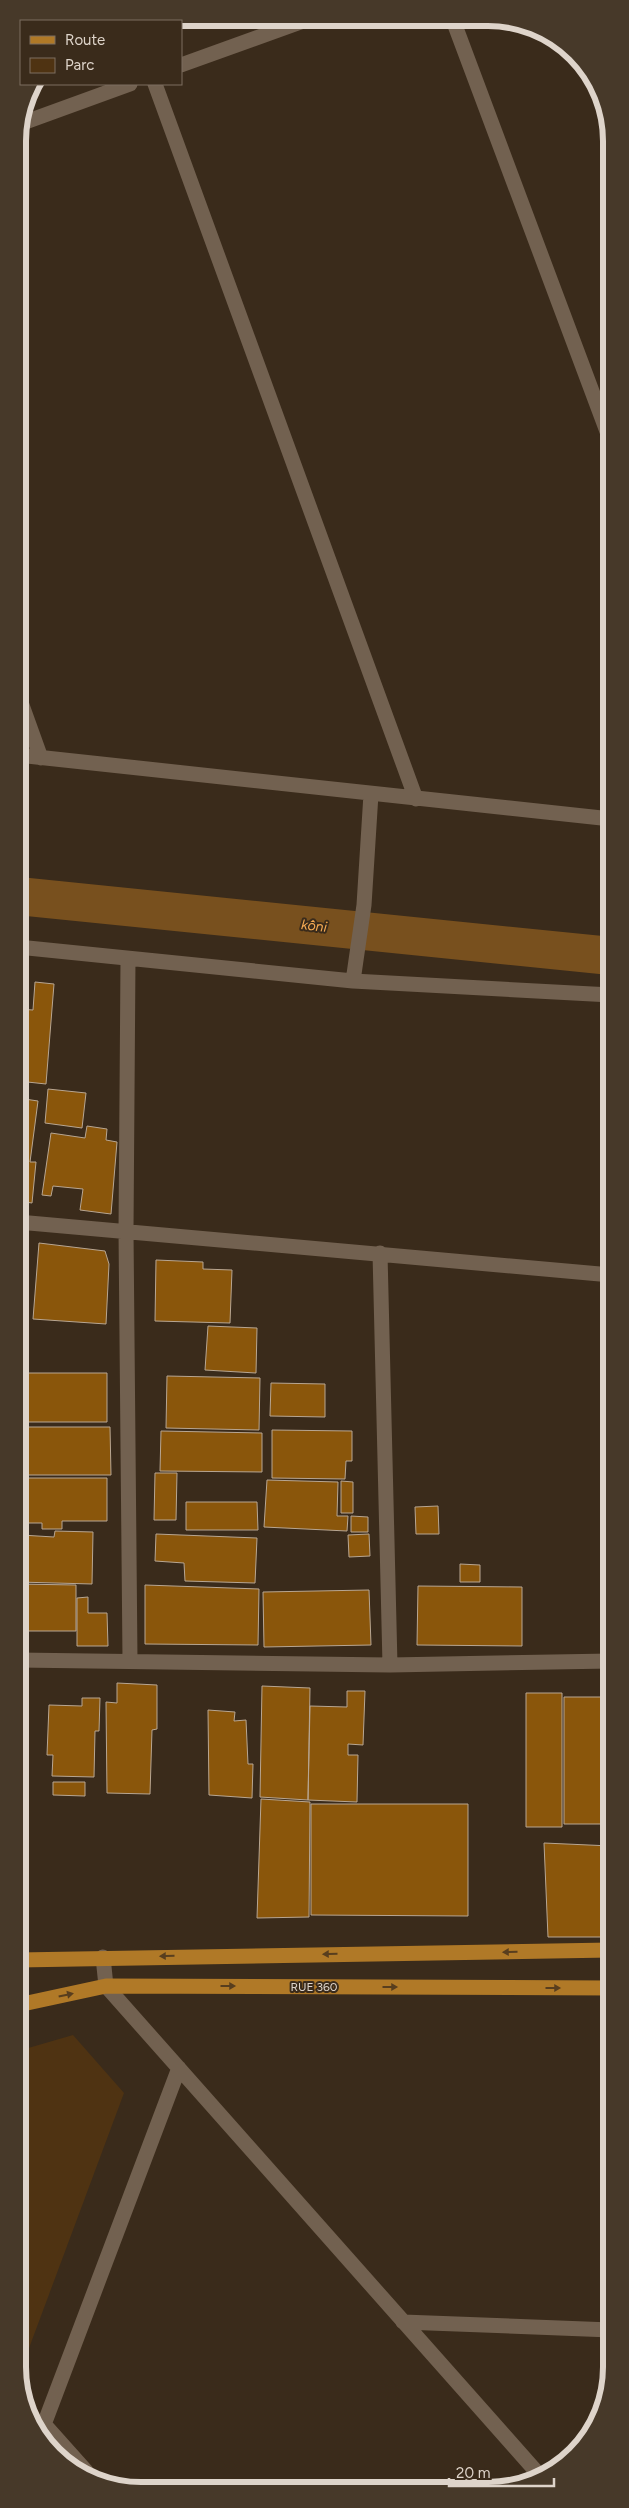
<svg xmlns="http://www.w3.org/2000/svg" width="629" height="2508" font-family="Figtree,sans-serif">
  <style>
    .green { fill: #4f3312 }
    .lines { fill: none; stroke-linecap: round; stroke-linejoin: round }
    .canal { stroke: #78501e; stroke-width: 38 }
    .building { fill: #8a560b; stroke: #b8a692 }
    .minor { stroke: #726150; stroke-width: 15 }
    .major { stroke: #b07927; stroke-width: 15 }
    .oneway { fill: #583e1e }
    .labels { text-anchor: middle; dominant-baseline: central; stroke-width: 4; stroke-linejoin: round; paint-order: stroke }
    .street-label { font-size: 12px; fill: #ded4ca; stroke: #3a2b1b }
    .water-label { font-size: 14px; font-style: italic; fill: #f7ac54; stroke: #3a2b1b }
    .rim { fill: none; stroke: #ded4ca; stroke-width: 6 }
  </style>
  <rect width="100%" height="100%" fill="#3a2b1b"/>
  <!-- green -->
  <path class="green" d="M73 2035 124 2093 19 2375 18 2051Z"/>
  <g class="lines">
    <!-- canal -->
    <path class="canal" d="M18 896 611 956"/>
  </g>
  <!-- building -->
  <path class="building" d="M35 982 54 984 46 1084 18 1081V1009L33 1010Z
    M48 1089 86 1093 82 1128 45 1123Z
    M18 1098 38 1101 30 1162H36L32 1203 18 1201Z
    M87 1126 107 1129 106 1140 117 1142 111 1214 80 1210 83 1189 53 1186 51 1196 42 1195 51 1133 85 1138Z
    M39 1243 105 1251 109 1264 106 1324 33 1319Z
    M18 1246 23 1247 25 1318H18Z
    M156 1260 203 1262V1269L232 1270 230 1323 155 1321Z
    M208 1326 257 1328 256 1373 205 1370Z
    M18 1373H107V1422H18Z
    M167 1376 260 1378 259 1430 166 1428Z
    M271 1383 325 1384V1417L270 1416Z
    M18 1427H110L111 1475H18Z
    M272 1430 352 1431V1461H346L345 1479 272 1478Z
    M161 1431 262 1433V1472L160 1471Z
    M155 1473H177L176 1520H154Z
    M18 1478H107V1521H62V1529H42V1523H18Z
    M267 1480 338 1482 337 1516H348L347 1531 264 1527Z
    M341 1481 353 1482V1513H341Z
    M186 1502H257L258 1530H186Z
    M438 1506 439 1534H416L415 1507Z
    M351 1516 368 1517V1532H351Z
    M18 1530H21V1535L54 1537 55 1531 93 1532 92 1584 18 1582Z
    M156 1534 257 1538 255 1583 185 1581 184 1563 155 1561Z
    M369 1534 370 1556 349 1557 348 1535Z
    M460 1564 480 1565V1582H460Z
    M18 1584 76 1585V1631H18Z
    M145 1585 259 1589 258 1645 145 1644Z
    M418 1586 522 1587V1646L417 1645Z
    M369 1590 371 1645 264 1647 263 1592Z
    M88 1597V1613H107L108 1646H77V1598Z
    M117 1683 157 1685V1729L152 1730 150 1794 107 1793 106 1702 117 1703Z
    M262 1686 310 1688 308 1800 260 1797Z
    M347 1691H365L363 1745 348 1744V1755H358L357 1802 308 1800 310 1706 347 1707Z
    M526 1693H562V1827H526Z
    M564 1697H611V1824H564Z
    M82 1698H100L99 1731H95L94 1777 52 1776 53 1755H47L49 1705 82 1706Z
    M208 1710 235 1712 234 1721 246 1720 248 1764H253L252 1798 209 1795Z
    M53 1782H85V1796L53 1795Z
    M261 1799 310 1802 309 1917 257 1918Z
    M311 1804H468V1916L311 1915Z
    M544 1843 611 1846V1937H548Z"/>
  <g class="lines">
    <!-- minor -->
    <path class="minor" d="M131 20 132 21
      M453 20 611 442
      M181 65 309 19
      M155 84 416 799
      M20 124 130 84
      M18 694 41 758
      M18 755 611 819
      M18 947 353 981 611 995
      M128 959 126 1231 130 1660
      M353 981 364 905 371 794
      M18 1222 611 1275
      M380 1253 390 1665
      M18 1660 390 1665 611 1661
      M103 1957 106 1986 542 2478
      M403 2322 611 2330
      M44 2424 86 2471
      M40 2435 179 2068"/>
    <!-- major -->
    <path class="major" d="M18 1960 611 1950
      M18 2005 106 1986 611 1988"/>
  </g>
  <!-- one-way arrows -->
  <defs><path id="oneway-solid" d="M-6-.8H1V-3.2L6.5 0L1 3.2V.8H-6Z" transform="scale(1.25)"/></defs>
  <g class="oneway">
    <use href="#oneway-solid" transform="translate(510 1952) rotate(179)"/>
    <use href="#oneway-solid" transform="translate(330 1954) rotate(179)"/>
    <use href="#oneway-solid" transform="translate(167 1956) rotate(179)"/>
    <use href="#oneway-solid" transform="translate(228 1986)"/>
    <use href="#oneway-solid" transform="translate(390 1987)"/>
    <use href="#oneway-solid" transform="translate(553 1988)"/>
    <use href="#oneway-solid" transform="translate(66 1995) rotate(-12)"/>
  </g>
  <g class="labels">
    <!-- street labels -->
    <g class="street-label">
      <text x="314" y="1987">RUE 360</text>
    </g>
    <!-- water labels -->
    <g class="water-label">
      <text transform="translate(314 926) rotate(6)">kôni</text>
    </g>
  </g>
  <!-- crop -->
  <path d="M0 0H629V2508H0ZM141 26H488A115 115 0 0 1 603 141V2367A115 115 0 0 1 488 2482H141A115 115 0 0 1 26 2367V141A115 115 0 0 1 141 26Z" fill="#473929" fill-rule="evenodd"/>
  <path class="rim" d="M141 26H488A115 115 0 0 1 603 141V2367A115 115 0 0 1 488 2482H141A115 115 0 0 1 26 2367V141A115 115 0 0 1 141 26Z"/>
  <!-- legend -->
  <rect x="20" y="20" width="162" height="65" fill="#3a2b1b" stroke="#7c6f61"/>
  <rect x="30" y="36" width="25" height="8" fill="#b07927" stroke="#7c6f61"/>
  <text x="65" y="45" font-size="15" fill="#ded4ca">Route</text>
  <rect x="30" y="58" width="25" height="15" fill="#4f3312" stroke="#7c6f61"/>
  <text x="65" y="70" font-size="15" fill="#ded4ca">Parc</text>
  <!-- scale -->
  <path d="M449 2478v8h105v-8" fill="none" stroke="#ded4ca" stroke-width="2.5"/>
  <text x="456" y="2478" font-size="15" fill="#ded4ca" stroke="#3a2b1b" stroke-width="4" paint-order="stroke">20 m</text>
</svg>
